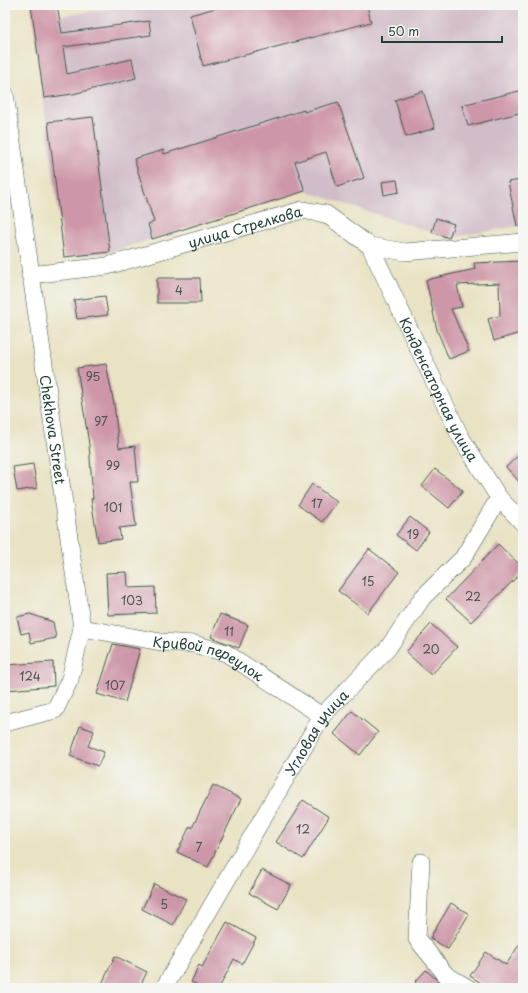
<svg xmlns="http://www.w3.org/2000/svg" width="528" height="993" font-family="'Playpen Sans',sans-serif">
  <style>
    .industrial { fill: #d1bdc9 }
    .building { fill: #ce97a9 }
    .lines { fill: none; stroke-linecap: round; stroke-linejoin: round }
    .street-casing { stroke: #3d564a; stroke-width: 18 }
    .street { stroke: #fff; stroke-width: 17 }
    .labels { text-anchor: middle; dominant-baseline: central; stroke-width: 3; stroke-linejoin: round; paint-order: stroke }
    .number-label { font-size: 12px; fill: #4b5451 }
    .street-label { font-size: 14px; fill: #1f3d34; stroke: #f6f6f2 }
  </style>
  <rect width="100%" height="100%" fill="#f6f6f2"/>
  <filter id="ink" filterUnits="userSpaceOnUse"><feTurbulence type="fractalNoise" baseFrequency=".025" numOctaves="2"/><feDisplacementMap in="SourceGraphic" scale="8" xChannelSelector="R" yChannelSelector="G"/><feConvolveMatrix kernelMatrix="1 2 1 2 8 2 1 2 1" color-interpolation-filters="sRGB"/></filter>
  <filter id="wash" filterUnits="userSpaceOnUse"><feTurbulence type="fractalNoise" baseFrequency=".012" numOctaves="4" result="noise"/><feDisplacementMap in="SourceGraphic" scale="16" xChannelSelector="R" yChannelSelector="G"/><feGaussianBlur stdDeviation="0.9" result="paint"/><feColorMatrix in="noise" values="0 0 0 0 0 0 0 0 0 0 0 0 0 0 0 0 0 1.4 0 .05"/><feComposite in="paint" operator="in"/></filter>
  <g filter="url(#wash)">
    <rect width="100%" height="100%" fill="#e9e3c4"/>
    <!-- industrial -->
    <path class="industrial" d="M135 5H523V225L449 238 305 191 110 252 64 257 33 20Z"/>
    <g id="blocks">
      <!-- building -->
      <path class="building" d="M31 5H57L62 33 149 21 151 35 63 47 67 74 132 59 136 78 73 94 44 98Z
        M227 5H367L371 22 203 66 190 15Z
        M523 90V112L468 126 462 105Z
        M423 91 435 128 406 137 395 100Z
        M338 102 364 178 337 187 326 152 295 162 305 191 152 239 148 224 154 222 134 159 163 150 164 154 304 110V112Z
        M93 117 110 252 64 257 48 122Z
        M397 180 399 192 384 195 382 182Z
        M523 180V226H517L508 182Z
        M436 218 454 224 449 238 432 232Z
        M523 261V332L494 341 488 319 500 316 499 283 457 285 462 307 451 309 469 351 449 359 437 330 426 280 475 269 474 263Z
        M157 278H200L201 303H157Z
        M105 296 108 315 77 319 74 300Z
        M106 364 114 404 119 448 135 446 138 482H130L136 526 119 528 121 539 98 542 91 499 93 498 89 444 77 368Z
        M523 451V486L506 467Z
        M33 464 37 488 17 491 13 467Z
        M435 469 463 491 449 508 422 486Z
        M312 484 337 502 322 522 298 505Z
        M410 517 429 532 416 550 396 535Z
        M498 544 523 568V571L471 622 446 599Z
        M369 549 399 572 368 613 338 591Z
        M127 572 128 588 155 587 156 613 108 615 106 573Z
        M30 614 53 622 56 638 31 643 29 632 21 634 17 617Z
        M220 614 248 625 239 648 211 637Z
        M431 624 457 647 431 675 406 652Z
        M113 644 140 649 125 702 97 694Z
        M53 662 54 686 7 690 5 665Z
        M352 711 378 732 360 755 334 734Z
        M80 726 94 731 88 746 104 752 98 766 70 756Z
        M213 785 241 799 208 867 177 852 190 826 192 828Z
        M303 800 329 817 303 859 276 842Z
        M262 870 291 885 278 909 249 893Z
        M154 884 186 899 173 925 142 909Z
        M451 903 469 914 448 949 430 938Z
        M227 922 256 938 242 964 234 959 219 988H204L191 982 199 965 202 967Z
        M523 939V988H489L470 976 486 952 506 965Z
        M115 956 147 972 139 988H100Z
        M426 970 438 981 446 988H422L415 982Z"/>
    </g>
  </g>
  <g filter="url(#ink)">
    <use href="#blocks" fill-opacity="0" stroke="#3d564a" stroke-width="1"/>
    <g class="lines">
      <!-- street casing -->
      <g class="street-casing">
        <g id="street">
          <path id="s1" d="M5 94 82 628 70 679 55 710 5 723"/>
          <path id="s2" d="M370 246 460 436 499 498 523 523"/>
          <path id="s3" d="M30 275 107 266 302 210 326 214 370 246 405 252 523 242"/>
          <path id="s4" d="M82 628 161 642 194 644 226 653 322 716"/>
          <path d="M421 862 417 939 446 975 468 988"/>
          <path id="s5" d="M164 988 322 716 388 648 423 597 463 558 499 498"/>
        </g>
      </g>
      <!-- street -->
      <use href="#street" class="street"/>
    </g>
  </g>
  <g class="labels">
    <!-- number labels -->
    <g class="number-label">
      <text x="179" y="290">4</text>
      <text x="93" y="376">95</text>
      <text x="101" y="421">97</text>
      <text x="113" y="465">99</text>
      <text x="317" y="503">17</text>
      <text x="113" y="507">101</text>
      <text x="413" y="534">19</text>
      <text x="368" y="581">15</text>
      <text x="473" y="596">22</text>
      <text x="132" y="600">103</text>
      <text x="229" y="631">11</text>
      <text x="431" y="649">20</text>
      <text x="30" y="676">124</text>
      <text x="115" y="685">107</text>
      <text x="303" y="829">12</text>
      <text x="199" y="847">7</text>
      <text x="164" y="904">5</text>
    </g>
    <!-- street labels -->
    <g class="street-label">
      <text stroke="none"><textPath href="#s3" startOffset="221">улица Стрелкова</textPath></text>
      <text stroke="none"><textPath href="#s2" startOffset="159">Конденсаторная улица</textPath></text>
      <text stroke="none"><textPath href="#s1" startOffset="339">Chekhova Street</textPath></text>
      <text stroke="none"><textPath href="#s4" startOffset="131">Кривой переулок</textPath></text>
      <text stroke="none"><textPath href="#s5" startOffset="298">Угловая улица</textPath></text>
    </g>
  </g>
  <!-- margin -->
  <rect width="528" height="993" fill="none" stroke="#f6f6f2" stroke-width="20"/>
  <!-- scale -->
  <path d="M382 36v6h120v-6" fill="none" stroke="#1f3d34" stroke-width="2"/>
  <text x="388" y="36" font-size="12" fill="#1f3d34" stroke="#f6f6f2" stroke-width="3" paint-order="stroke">50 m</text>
</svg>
